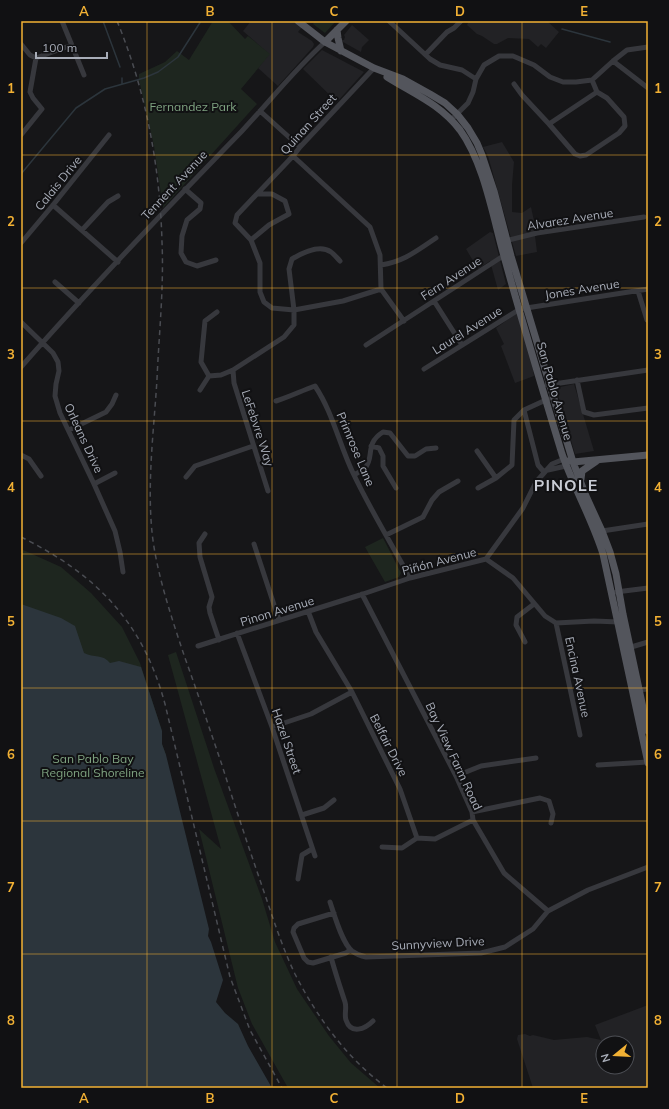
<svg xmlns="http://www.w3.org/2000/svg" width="669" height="1109" font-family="Mulish,sans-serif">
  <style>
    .built { fill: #222225; fill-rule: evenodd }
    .green { fill: #1e261f }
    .water { fill: #2c353c }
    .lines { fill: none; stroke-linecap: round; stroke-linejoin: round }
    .stream { stroke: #2c353c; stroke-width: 1.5 }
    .minor { stroke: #37383d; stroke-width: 5 }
    .major { stroke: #53555c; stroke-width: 7 }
    .rail { stroke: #4a4c52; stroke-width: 1.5; stroke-dasharray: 5 4; stroke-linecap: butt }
    .grid { fill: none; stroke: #f2b134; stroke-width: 1; stroke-opacity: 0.55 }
    .labels { text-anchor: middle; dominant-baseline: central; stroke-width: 4; stroke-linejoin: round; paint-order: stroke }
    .park-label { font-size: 12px; fill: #7fa381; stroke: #111113 }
    .street-label { font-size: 12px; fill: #a8adb8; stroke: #111113 }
    .district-label { font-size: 16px; font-weight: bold; letter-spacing: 1px; fill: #c9ccd4; stroke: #111113 }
    .neatline { fill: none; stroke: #f2b134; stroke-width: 1.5 }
    .grid-label { font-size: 13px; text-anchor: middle; font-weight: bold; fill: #f2b134 }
  </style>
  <rect width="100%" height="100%" fill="#161618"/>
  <!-- built -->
  <path class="built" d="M251 21H307L298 32 312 41 314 44 313 47 278 86 258 68 269 54 243 31Z
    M469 21H547L559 32 546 48 541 44 538 47 529 39 508 38 497 44H494L482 36 477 34 467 25Z
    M352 25 369 40 362 47 361 52 343 42 342 40H344L345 37 344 35Z
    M322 50 364 72 337 102 303 69Z
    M502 142 514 162 512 185V212L522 213 531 207 536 230 535 236 537 252 516 256 488 156 483 147Z
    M490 232 493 233 506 284 498 290 490 261 478 269 466 249Z
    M517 313 532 362 534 376 515 383 501 346 504 344 496 328Z
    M574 384 594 451 575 454 556 388Z
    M648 1005V1087L533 1088 517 1039 518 1035 525 1034 530 1036 533 1035 554 1040 587 1037 601 1040 595 1025ZM603 1043H627V1067H603Z"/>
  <!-- green -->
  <path class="green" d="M213 21H228L245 39 248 36 270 54 241 89 257 104 163 208 154 146 139 80V74L165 62 177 51 189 60Z
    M315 21H336L325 33 313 24Z
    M383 538 401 573 399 577 385 582 365 547Z
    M21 549 61 567 91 593 122 627 140 663 162 731V744L166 755 21 841Z
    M176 652 214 768 262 899 275 942 297 989 329 1036 351 1063 380 1088H288L252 1024 238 988 199 829 221 849 168 655Z"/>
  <!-- water -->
  <path class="water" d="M21 604 61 618 75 626 84 653C94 658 103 654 110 663L119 661 141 667 162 731V744L166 755 209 929 208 936 211 942 223 980 216 1002 225 1013 238 1024 248 1046 272 1088H21Z"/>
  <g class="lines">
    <!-- stream -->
    <path class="stream" d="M103 21 120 67
      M562 29 610 42
      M122 78V84
      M21 174 76 108 105 89 144 78 158 72 178 57 201 21"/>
    <!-- minor -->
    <path class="minor" d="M62 21 84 75
      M389 21 430 59 440 65 462 70 476 79
      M21 44 30 55 36 58 72 45
      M426 54 447 32 454 28 461 21
      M613 61 648 88
      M592 80 597 92 607 98 624 117 625 126 619 133 586 155 580 156 575 154 549 124 597 92
      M514 84 522 95 549 124
      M260 111 300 147
      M451 120 468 103 473 92 476 79 484 65 499 56H513L534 65 550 77 563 82H576L592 80 613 61 627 50 648 47
      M21 135 42 109 33 98 30 92 36 58
      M293 156 370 227 380 255 381 289
      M185 189 201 203 200 209 187 220 182 236 181 253 186 262 197 266 216 260
      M257 194H272L285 201 289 214 269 225 251 240 260 263V292L264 302 272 308 294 310 343 301 381 289
      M53 205 118 262
      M82 230 108 202 118 196
      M251 240 235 223 237 215 293 156 300 147 374 68
      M505 241 537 233 644 217
      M21 243 53 205 109 135
      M381 265C405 261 416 251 436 238
      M55 282 79 303
      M381 289 404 321
      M638 291 647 320
      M434 301 462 345
      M217 312 205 321 201 362 209 376 221 375 233 370 284 337 294 325V310L289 269 292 259C302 253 320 244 331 252 334 254 337 258 340 261
      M21 322 53 353 58 362 59 371 56 384 55 396 60 413 94 484 115 531 120 552 123 572
      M366 345 500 258 507 256
      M21 367C92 286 167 208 242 131 270 101 295 69 325 42
      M424 369 520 309 648 289
      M233 370 234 383 268 491
      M577 380 584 412 594 415 648 408
      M547 385 648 370
      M200 390 209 376
      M276 401C289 397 301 391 315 386 333 413 339 444 353 473 370 509 391 543 410 578
      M524 410 538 465 544 472
      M69 430 106 412 112 404 116 395
      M371 446 379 448 383 456V466L396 488
      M477 451 496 478
      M21 455 29 459 41 476
      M548 470 566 466
      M354 475C357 473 362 471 365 468 375 457 364 444 383 432L390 433 408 456H415L426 449 436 448
      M186 477 195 466 253 446
      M94 484 115 473
      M478 488 496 478 512 465 514 420 524 410 548 399
      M602 531 648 524
      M205 534 199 543 200 557 212 597 209 607 210 613 219 640
      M386 535 423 517 432 500 439 492 458 481
      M254 544 279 620
      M486 559 513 578 545 616 556 623 594 621 619 622
      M616 592 648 588
      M362 594 456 776 472 812 473 820 504 873 548 911
      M308 611 316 632 352 692 400 789 417 838
      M556 623 580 735
      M237 633 272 727 315 856
      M525 642 516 625 517 617 534 604
      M198 646 360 595 410 578 486 559 523 508 536 482 552 464 564 459
      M628 648 648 642
      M637 690 648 689
      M272 727 311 714 352 692
      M598 765 648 762
      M456 776 481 766 536 758
      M472 812 540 798 549 801 553 814 551 823
      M302 815 324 808 334 800
      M417 838 435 839 473 820
      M382 847 402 848 417 838
      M298 879 302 855 312 849
      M330 902C334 914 342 943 352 951 356 954 361 956 366 957L481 953 505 947 533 929 548 911 588 890 648 867
      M334 913 298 924 294 928 293 932 304 958 308 962 313 963 346 953 350 950
      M331 957C335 972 340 987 345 1002 347 1008 344 1014 346 1020 351 1035 365 1029 373 1021"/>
    <!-- major -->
    <path class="major" d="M298 21 325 42 374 68 403 79 430 94 445 103 457 114 468 128 477 143 482 155 494 191 511 256 573 462 586 496 602 531 610 552 616 574 623 614 648 731
      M337 30 338 38 341 51
      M325 42 346 21
      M387 77C414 94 440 104 460 130 484 163 493 217 504 256 522 322 542 388 562 454 574 488 592 519 603 554L648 763
      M570 460 573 462 648 455
      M581 479 582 471 598 460"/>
    <!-- rail -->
    <path class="rail" d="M117 21C146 91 160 167 162 242 164 288 159 333 157 379 154 429 147 481 152 532 156 572 172 619 185 658 198 694 210 730 222 765 235 807 249 848 263 889 273 918 282 947 295 974 318 1019 347 1058 387 1088
      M21 537C96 574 143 622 165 704L230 977 250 1030 282 1088"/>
  </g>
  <!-- grid -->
  <path class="grid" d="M147 21V1088M272 21V1088M397 21V1088M522 21V1088M21 155H648M21 288H648M21 421H648M21 554H648M21 688H648M21 821H648M21 954H648"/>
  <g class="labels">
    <!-- park labels -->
    <g class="park-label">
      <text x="193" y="106">Fernandez Park</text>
      <text x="93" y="758">San Pablo Bay<tspan x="93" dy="14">Regional Shoreline</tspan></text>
    </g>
    <!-- street labels -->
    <g class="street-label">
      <text transform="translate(308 124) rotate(-48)">Quinan Street</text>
      <text transform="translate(58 183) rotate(-51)">Calais Drive</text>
      <text transform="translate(174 185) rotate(-47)">Tennent Avenue</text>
      <text transform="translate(570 219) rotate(-9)">Alvarez Avenue</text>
      <text transform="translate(451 278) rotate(-33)">Fern Avenue</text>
      <text transform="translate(582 289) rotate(-9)">Jones Avenue</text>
      <text transform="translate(467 330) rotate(-32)">Laurel Avenue</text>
      <text transform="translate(555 391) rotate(74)">San Pablo Avenue</text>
      <text transform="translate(258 428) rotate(72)">LeFebvre Way</text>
      <text transform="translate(84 438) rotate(65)">Orleans Drive</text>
      <text transform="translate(356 449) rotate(67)">Primrose Lane</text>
      <text transform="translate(439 561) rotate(-15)">Piñón Avenue</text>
      <text transform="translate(277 611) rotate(-17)">Pinon Avenue</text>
      <text transform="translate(578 677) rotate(78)">Encina Avenue</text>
      <text transform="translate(287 741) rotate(71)">Hazel Street</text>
      <text transform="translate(389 745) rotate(63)">Belfair Drive</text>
      <text transform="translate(454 756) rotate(65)">Bay View Farm Road</text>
      <text transform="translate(438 943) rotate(-3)">Sunnyview Drive</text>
    </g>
    <!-- district labels -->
    <g class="district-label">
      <text x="566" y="485">PINOLE</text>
    </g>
  </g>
  <!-- border -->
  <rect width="669" height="1109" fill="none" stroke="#111113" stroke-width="44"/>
  <!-- north arrow -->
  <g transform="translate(615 1055) rotate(252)"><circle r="19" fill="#111113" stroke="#4d4f55"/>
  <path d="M0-3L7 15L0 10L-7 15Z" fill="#f2b134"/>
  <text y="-6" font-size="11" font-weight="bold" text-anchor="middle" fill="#a8adb8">N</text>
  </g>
  <!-- scale -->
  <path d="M36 52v6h71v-6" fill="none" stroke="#a8adb8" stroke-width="2"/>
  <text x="42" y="52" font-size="12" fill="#a8adb8" stroke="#111113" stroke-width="3" paint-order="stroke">100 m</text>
  <rect x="22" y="22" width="625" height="1065" class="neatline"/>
  <g class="grid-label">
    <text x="84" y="16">A</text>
    <text x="210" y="16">B</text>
    <text x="334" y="16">C</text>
    <text x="460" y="16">D</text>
    <text x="584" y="16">E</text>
    <text x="11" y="93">1</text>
    <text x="658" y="93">1</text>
    <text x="11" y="226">2</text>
    <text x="658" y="226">2</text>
    <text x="11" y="359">3</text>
    <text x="658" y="359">3</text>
    <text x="11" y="492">4</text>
    <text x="658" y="492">4</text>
    <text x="11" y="626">5</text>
    <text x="658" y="626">5</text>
    <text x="11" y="759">6</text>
    <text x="658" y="759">6</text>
    <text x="11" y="892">7</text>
    <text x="658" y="892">7</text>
    <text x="11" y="1025">8</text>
    <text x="658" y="1025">8</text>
    <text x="84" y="1103">A</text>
    <text x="210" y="1103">B</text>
    <text x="334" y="1103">C</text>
    <text x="460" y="1103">D</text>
    <text x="584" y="1103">E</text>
  </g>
</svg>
